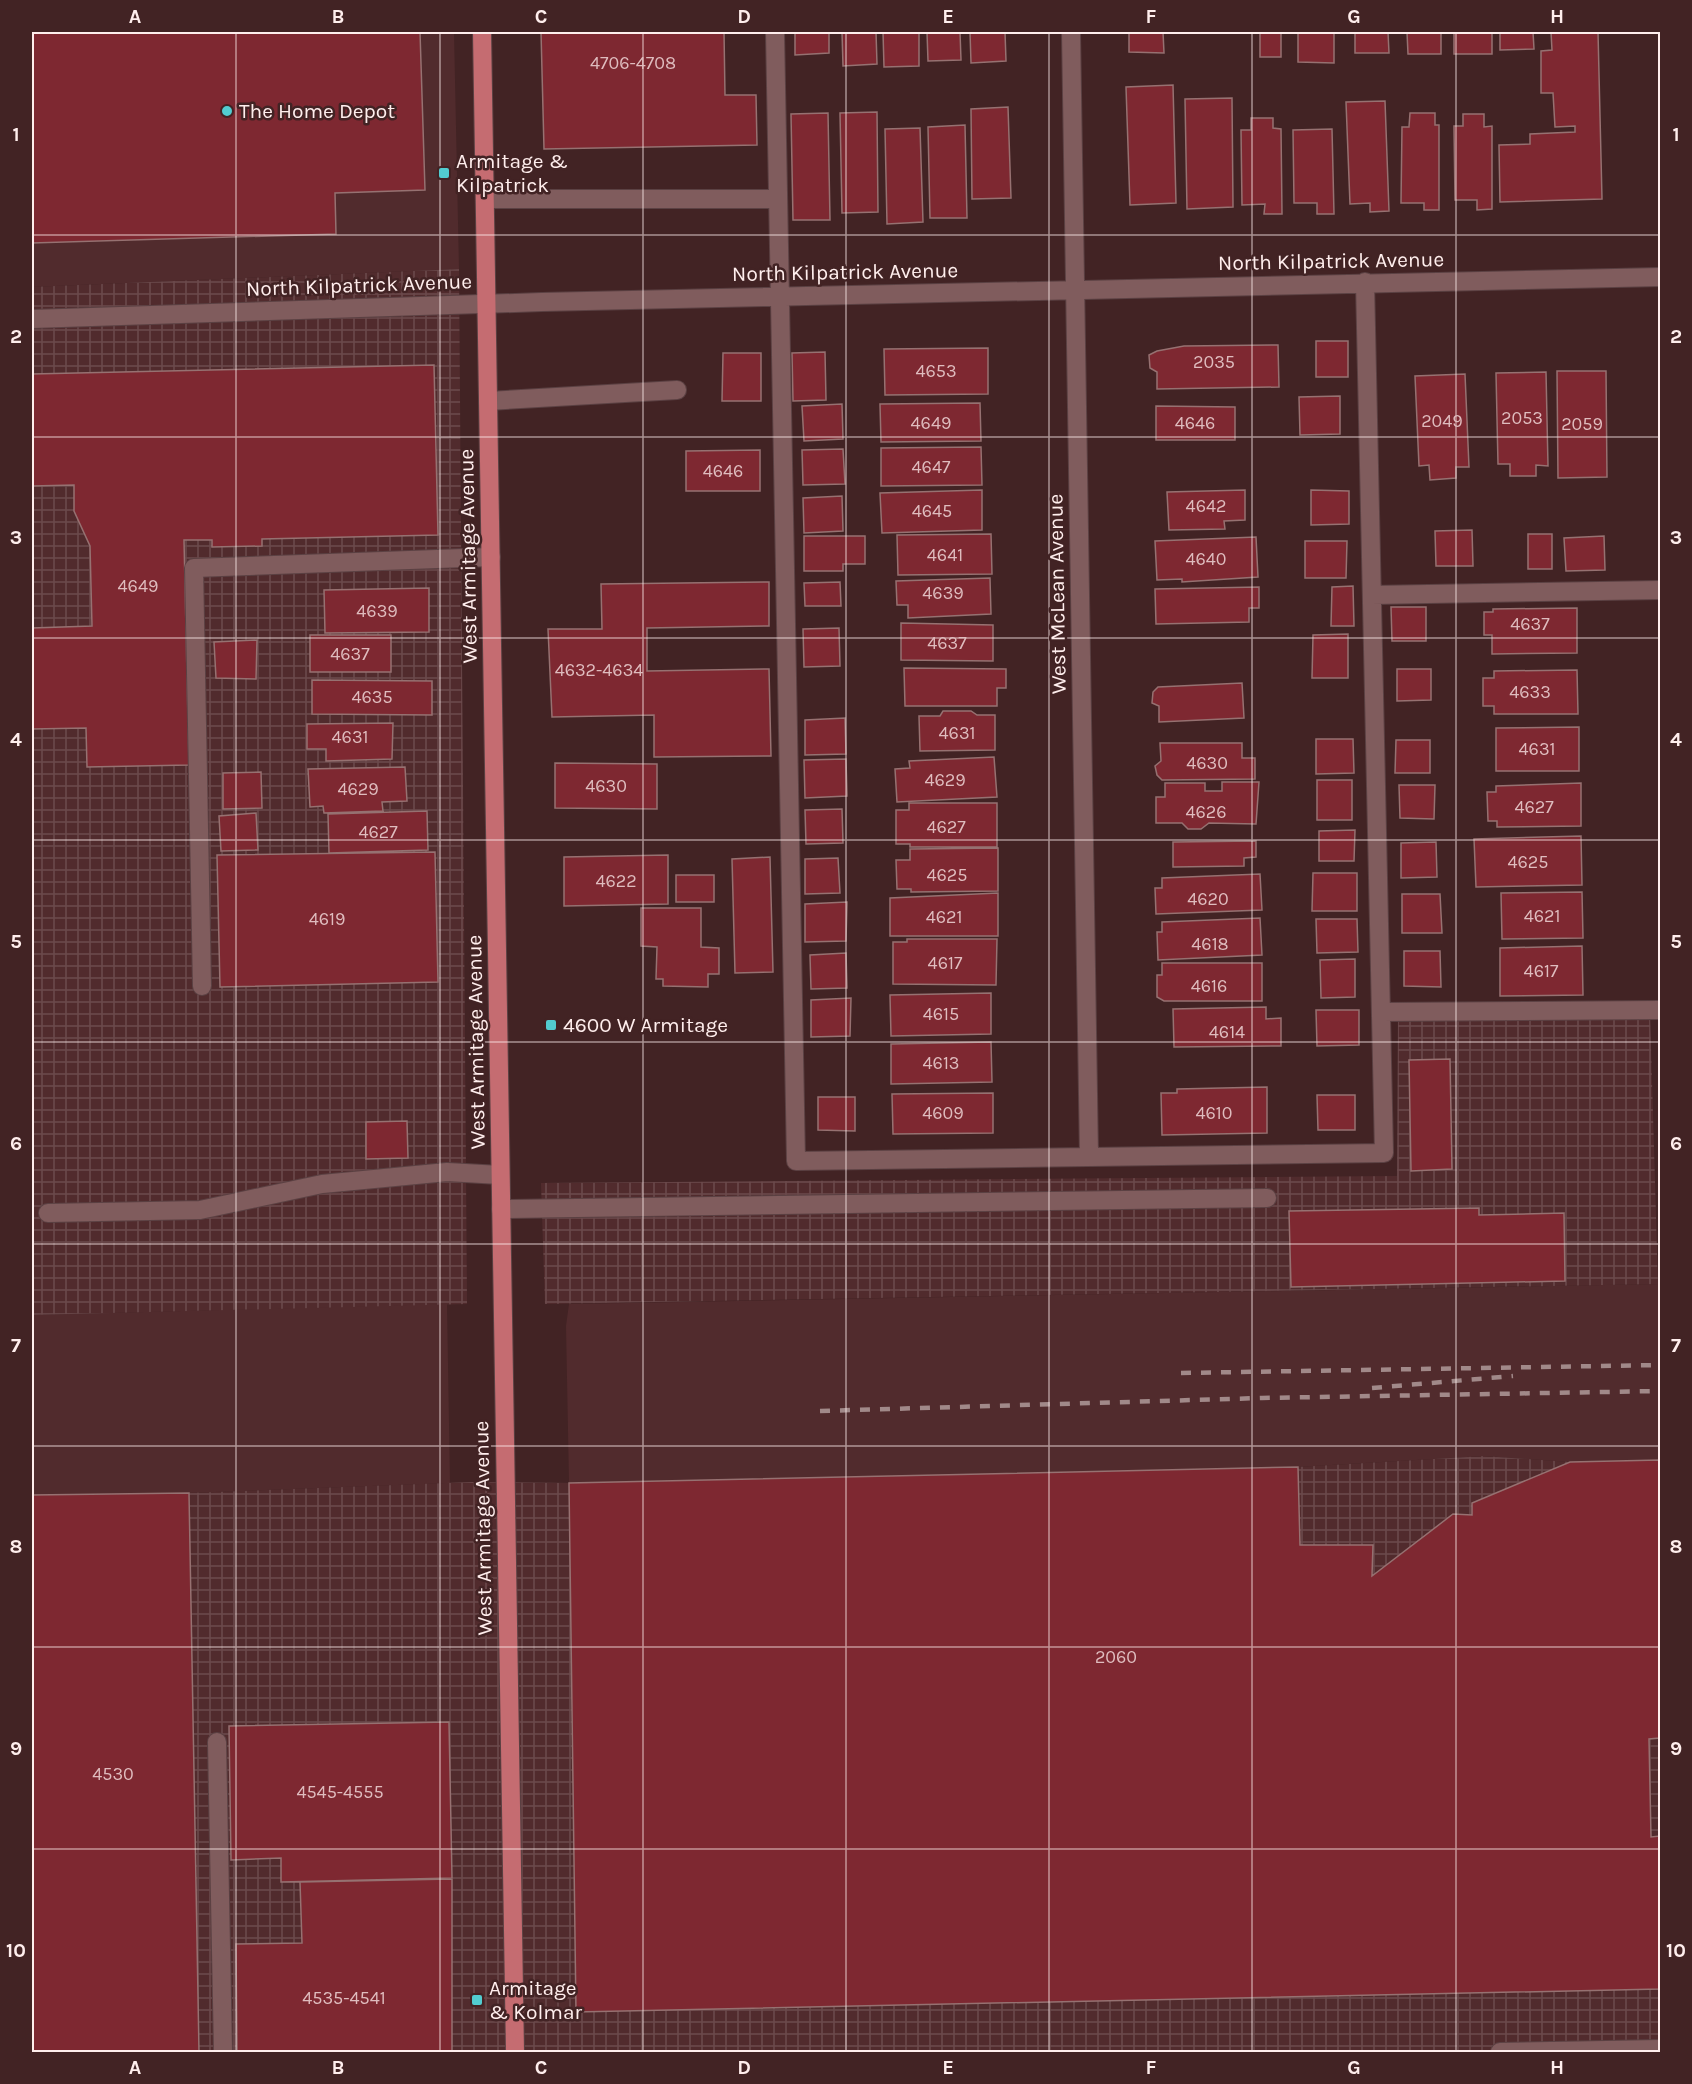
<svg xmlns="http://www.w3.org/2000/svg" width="1692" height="2084" font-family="Karla,sans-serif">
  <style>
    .built { fill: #512b2d }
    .industrial { fill: url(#industrial-grid) }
    .building { fill: #7e2831; stroke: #967171; stroke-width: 1.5 }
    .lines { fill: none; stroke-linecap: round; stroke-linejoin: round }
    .minor-casing { stroke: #5b4143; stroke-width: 20 }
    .major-casing { stroke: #5b4143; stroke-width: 20 }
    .minor { stroke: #805c5d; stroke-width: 18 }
    .major { stroke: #c56c71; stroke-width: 18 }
    .rail { stroke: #a18989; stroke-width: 4.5; stroke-dasharray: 10 10; stroke-linecap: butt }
    .grid { fill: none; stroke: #ffeeed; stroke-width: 1.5; stroke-opacity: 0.55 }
    .poi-dot { fill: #52ccd0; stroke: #422324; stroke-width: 2 }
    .labels { text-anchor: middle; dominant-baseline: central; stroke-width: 5; stroke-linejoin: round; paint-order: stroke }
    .number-label { font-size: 18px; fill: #dfbcbe }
    .poi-label { font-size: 21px; fill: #ffeeed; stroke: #422324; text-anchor: start }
    .street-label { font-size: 21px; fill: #ffeeed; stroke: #422324 }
    .neatline { fill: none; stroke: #ffeeed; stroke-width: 2 }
    .grid-label { font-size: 20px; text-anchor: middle; font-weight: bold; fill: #ffeeed }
  </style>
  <defs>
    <pattern id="industrial-grid" width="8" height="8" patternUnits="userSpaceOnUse" patternTransform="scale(1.5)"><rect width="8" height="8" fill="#512b2d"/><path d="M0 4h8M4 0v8" fill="none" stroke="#6b4a4c"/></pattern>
  </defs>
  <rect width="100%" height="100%" fill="#422324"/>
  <!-- built -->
  <path class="built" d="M32 32H454L459 269 32 287Z
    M1660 1284V1460L1570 1462 1484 1456 1298 1467 569 1483 566 1326 569 1304Z
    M447 1304 450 1483 189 1493 32 1495V1315Z"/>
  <!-- industrial -->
  <path class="industrial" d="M459 269 467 1304 32 1315V287Z
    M1650 1013 1658 1284 545 1304 541 1183 1397 1176 1398 1017Z
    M1484 1456 1570 1462 1660 1460V2052H32V1495L189 1493 472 1482 569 1483 1298 1467Z"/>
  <!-- building -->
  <path class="building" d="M32 32H420L425 190 335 193 336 234 32 243Z
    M541 32H724L725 95H756L757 145 544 149Z
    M795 32H829V53L795 55Z
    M842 32H876L877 64 843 66Z
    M883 32H919V66L884 67Z
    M927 32H960L961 60 928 61Z
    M970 32H1005L1006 61 971 63Z
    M1129 32H1163L1164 53 1129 52Z
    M1260 32H1281V57H1260Z
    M1298 32H1334V63L1298 62Z
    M1355 32H1388L1389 53H1355Z
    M1407 32H1441V54H1408Z
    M1454 32H1492V54H1454Z
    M1500 32H1533L1534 49 1500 50Z
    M1551 32H1598L1602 199 1500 202 1499 145 1530 144V134L1575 132V126L1555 127 1553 93H1541V51L1552 50Z
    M1173 85 1176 203 1130 205 1126 87Z
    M1232 98 1233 207 1187 209 1185 99Z
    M1385 101 1389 211 1370 212V203L1350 204 1346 102Z
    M1008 107 1011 198 972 199 971 109Z
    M877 112 878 212 842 213 840 113Z
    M828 113 830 220H793L791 114Z
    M1410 113H1435V125H1439V210H1424V203H1401L1402 127H1409Z
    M1463 114H1484V127L1492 126V209L1477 210V200H1455L1454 126H1463Z
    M1251 118H1273V128L1281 129 1282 214H1264L1265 204 1242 205 1241 130H1251Z
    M965 125 967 218H930L928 127Z
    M920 128 923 222 887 224 885 129Z
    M1332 129 1334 214H1317V203H1294L1293 130Z
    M1316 341H1348V377H1316Z
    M1278 345 1279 387 1157 389V372L1150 368 1149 355 1157 351 1184 346Z
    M988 348V394L885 395 884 349Z
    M825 352 826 400 793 401 792 353Z
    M723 353H761V401H722Z
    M434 365 438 535 262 539V546L212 547V540H184L189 765 87 767 86 728 32 729V628L92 626 90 546 74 511V485L32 486V374Z
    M1557 371H1606L1607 477 1558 478Z
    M1546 372 1548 466 1536 465V476H1510V464H1498L1496 373Z
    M1465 374 1469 467H1456V478L1430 480 1429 465 1419 466 1415 376Z
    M1340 396V434L1300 435 1299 397Z
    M980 403 981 441 881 442 880 404Z
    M842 404 843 439 804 441 802 406Z
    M1156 406 1235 407V440H1156Z
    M981 447 982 485 881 486V448Z
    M843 449 845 484 803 485 802 450Z
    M760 450V491H686V451Z
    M982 490V530L882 533 880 493Z
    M1245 490V520L1224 521 1225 529 1169 530 1167 492Z
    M1311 490 1349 491V524L1311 525Z
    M842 496 843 531 804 533 803 498Z
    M1472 530 1473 566H1436L1435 531Z
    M991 534 992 574 898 575 897 535Z
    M1528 534H1552V569H1528Z
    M804 536H865V564H843V571H804Z
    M1604 536 1605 570 1566 571 1564 538Z
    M1256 537 1258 577 1182 582V579L1157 580 1155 541Z
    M1305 541H1347L1346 578H1305Z
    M990 578 991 614 908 618V605H897L896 581Z
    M769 582V626L647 628V671L769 669 771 756 654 757V715L552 717 548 629H602L601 584Z
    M840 582 841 606H805L804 583Z
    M1353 586 1354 626H1331L1332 587Z
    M1259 587V608H1249V622L1156 624 1155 589Z
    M429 588V632L325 633 324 590Z
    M1391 607H1426V641H1392Z
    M1577 608V653L1492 654V635H1484V612H1493V609Z
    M901 623 993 625V661L901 660Z
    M839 628 840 666 804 667 803 629Z
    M1348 634V678H1312L1313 635Z
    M310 635H391V672H310Z
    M257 640 256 679 216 678 214 642Z
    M904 668 1006 669V688H997V706H905Z
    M1397 669H1431V700L1397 701Z
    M1577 670 1578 714H1494V706H1483V678H1494V671Z
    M312 680 432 681V715L312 714Z
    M1242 683 1244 718 1159 722V706L1152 703 1153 692 1158 687Z
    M943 711H971L977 715H995V750L920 751 919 716H940Z
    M845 718 846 754 805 755V720Z
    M393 723 392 759 326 761V749H307V724Z
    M1579 727V771H1496V728Z
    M1316 739H1353L1354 773 1316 774Z
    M1396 740H1430V773H1395Z
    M1160 743H1242V758H1255V779L1162 780 1157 775 1155 766 1161 761Z
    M994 757 997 797 897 802 895 769 910 768 909 761Z
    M846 759 847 796 805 798 804 760Z
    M555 763 657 764V809L555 808Z
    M405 767 407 801 382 802 383 811 324 813 323 806 310 807 308 769Z
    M261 772 262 808 223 809V773Z
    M1317 780H1352V820H1317Z
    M1222 782H1259L1256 824 1209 823 1201 829H1188L1182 823H1156V797H1165V783H1205V791H1222Z
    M1581 783V826L1497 827V821H1488L1487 792H1496V786Z
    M1399 785H1435L1434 819 1400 818Z
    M909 803H997V847H910V844H896V810H909Z
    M842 809 843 843 806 844 805 810Z
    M427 811 428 850 329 853 328 814Z
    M256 813 258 850 221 851 219 816Z
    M1355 830 1354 861H1319V831Z
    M1581 836 1582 885 1476 887 1474 839Z
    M1256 841V857L1244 858V866L1173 867V842Z
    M1436 842 1437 877 1401 878V843Z
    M998 848V891L911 892V889H897L896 860H910V849Z
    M435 852 438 982 220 987 217 855Z
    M668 855V904L564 906V857Z
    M770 857 773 972 735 973 732 859Z
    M838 858 840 893 805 894V859Z
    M1313 873H1357V911H1312Z
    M1260 874 1262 910 1156 914 1155 888H1162V878Z
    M676 875H714V902H676Z
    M1582 892 1583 938 1502 939 1501 893Z
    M998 893V936H890V898Z
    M1402 894H1440L1442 933H1402Z
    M847 902 846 941 805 942V904Z
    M641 908H701V947L719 948V974H708V987L663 986V979H656L657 947 641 946Z
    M1260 918 1262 955 1158 960 1157 932H1162V922Z
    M1316 919H1357L1358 952 1317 953Z
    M907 939H997L996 985 893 984V942H907Z
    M1582 946 1583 995 1500 996V948Z
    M1404 951H1440L1441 987 1404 986Z
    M846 953 847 988 811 989 810 955Z
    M1355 959V997L1321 998 1320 960Z
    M1162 963H1262V1001H1164L1157 997V975H1162Z
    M991 993V1034L891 1036 890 995Z
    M851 998 850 1036 811 1037V1000Z
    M1266 1007V1019L1281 1018V1046L1174 1047 1173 1009Z
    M1316 1010H1359V1045L1317 1046Z
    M991 1042 992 1082 891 1084V1044Z
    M1450 1059 1452 1169 1411 1171 1409 1060Z
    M1267 1087V1133L1162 1135 1161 1093H1177V1089Z
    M993 1093V1133L893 1134 892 1094Z
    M1317 1095H1355V1130H1318Z
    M818 1097H855V1131L818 1130Z
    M407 1121 408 1158 366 1159V1122Z
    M1479 1208V1215L1564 1213 1565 1281 1291 1287 1289 1211Z
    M1660 1460V1738L1649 1739 1651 1837 1660 1836V1989L576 2012 569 1483 1298 1467 1300 1545H1373L1372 1576 1453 1514 1472 1515V1503L1570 1462Z
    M189 1493 199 2052H32V1495Z
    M449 1722 452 1878 281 1882V1858L231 1860 229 1726Z
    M452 1879V2052H237L236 1944 302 1943 300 1882Z"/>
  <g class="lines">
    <!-- minor casing -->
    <g class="minor-casing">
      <path id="minor" d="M775 32 796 1161 1384 1153 1365 282
        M1071 32 1089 1156
        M485 199H778
        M32 319 542 302 1660 277
        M488 401 677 390
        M1372 595 1660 590
        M202 986 194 568 491 557
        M1381 1012 1660 1010
        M501 1209 1267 1198
        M48 1213 200 1210 322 1184 447 1172 500 1175
        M217 1742 223 2052
        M1500 2052 1660 2049"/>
    </g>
    <!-- major casing -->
    <g class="major-casing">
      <path id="major" d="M482 32 515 2052"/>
    </g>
    <!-- minor -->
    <use href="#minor" class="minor"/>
    <!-- major -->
    <use href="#major" class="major"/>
    <!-- rail -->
    <path class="rail" d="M1181 1373 1660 1365
      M1372 1388 1513 1376
      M820 1411 1262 1398 1660 1391"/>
  </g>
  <!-- grid -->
  <path class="grid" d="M236 32V2052M440 32V2052M643 32V2052M846 32V2052M1049 32V2052M1252 32V2052M1456 32V2052M32 235H1660M32 437H1660M32 638H1660M32 840H1660M32 1042H1660M32 1244H1660M32 1446H1660M32 1647H1660M32 1849H1660"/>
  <!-- markers -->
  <g class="poi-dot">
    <circle cx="227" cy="111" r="6"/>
    <rect x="438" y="167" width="12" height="12" rx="3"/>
    <rect x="545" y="1019" width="12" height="12" rx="3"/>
    <rect x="471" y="1994" width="12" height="12" rx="3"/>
  </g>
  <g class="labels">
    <!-- number labels -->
    <g class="number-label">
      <text x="633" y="63">4706-4708</text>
      <text x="1214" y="362">2035</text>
      <text x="936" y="371">4653</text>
      <text x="1522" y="418">2053</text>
      <text x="1442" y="421">2049</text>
      <text x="931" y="423">4649</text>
      <text x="1195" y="423">4646</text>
      <text x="1582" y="424">2059</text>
      <text x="931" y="467">4647</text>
      <text x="723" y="471">4646</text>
      <text x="1206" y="506">4642</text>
      <text x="932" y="511">4645</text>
      <text x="945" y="555">4641</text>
      <text x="1206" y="559">4640</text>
      <text x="138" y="586">4649</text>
      <text x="943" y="593">4639</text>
      <text x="377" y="611">4639</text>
      <text x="1530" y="624">4637</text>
      <text x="947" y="643">4637</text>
      <text x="350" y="654">4637</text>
      <text x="599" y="670">4632-4634</text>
      <text x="1530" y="692">4633</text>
      <text x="372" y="697">4635</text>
      <text x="957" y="733">4631</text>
      <text x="350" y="737">4631</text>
      <text x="1537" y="749">4631</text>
      <text x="1207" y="763">4630</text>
      <text x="945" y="780">4629</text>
      <text x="606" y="786">4630</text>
      <text x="358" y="789">4629</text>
      <text x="1534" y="807">4627</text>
      <text x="1206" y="812">4626</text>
      <text x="946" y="827">4627</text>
      <text x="378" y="832">4627</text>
      <text x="1528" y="862">4625</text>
      <text x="947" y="875">4625</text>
      <text x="616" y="881">4622</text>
      <text x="1208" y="899">4620</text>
      <text x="1542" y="916">4621</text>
      <text x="944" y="917">4621</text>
      <text x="327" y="919">4619</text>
      <text x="1210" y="944">4618</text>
      <text x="945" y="963">4617</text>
      <text x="1541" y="971">4617</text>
      <text x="1209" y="986">4616</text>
      <text x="941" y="1014">4615</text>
      <text x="1227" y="1032">4614</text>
      <text x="941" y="1063">4613</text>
      <text x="943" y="1113">4609</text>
      <text x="1214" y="1113">4610</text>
      <text x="1116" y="1657">2060</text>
      <text x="113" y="1774">4530</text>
      <text x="340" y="1792">4545-4555</text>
      <text x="344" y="1998">4535-4541</text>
    </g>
    <!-- poi labels -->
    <g class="poi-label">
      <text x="239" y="111">The Home Depot</text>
      <text x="456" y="161">Armitage &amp;<tspan x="456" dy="24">Kilpatrick</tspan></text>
      <text x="563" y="1025">4600 W Armitage</text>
      <text x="489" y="1988">Armitage<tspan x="489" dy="24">&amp; Kolmar</tspan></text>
    </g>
    <!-- street labels -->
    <g class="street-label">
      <text transform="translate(1331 261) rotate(-1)">North Kilpatrick Avenue</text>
      <text transform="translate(845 272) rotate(-1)">North Kilpatrick Avenue</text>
      <text transform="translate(359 285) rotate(-2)">North Kilpatrick Avenue</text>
      <text transform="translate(468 556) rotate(-91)">West Armitage Avenue</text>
      <text transform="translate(1057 594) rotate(-91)">West McLean Avenue</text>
      <text transform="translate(476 1042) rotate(-91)">West Armitage Avenue</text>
      <text transform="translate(483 1528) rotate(-91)">West Armitage Avenue</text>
    </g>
  </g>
  <!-- border -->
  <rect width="1692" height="2084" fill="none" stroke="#422324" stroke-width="66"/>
  <rect x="33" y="33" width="1626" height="2018" class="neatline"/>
  <g class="grid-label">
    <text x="135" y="23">A</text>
    <text x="338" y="23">B</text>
    <text x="541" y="23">C</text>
    <text x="744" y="23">D</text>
    <text x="948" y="23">E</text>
    <text x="1151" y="23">F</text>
    <text x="1354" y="23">G</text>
    <text x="1557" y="23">H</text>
    <text x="16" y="141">1</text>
    <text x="1676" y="141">1</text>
    <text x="16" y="343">2</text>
    <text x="1676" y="343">2</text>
    <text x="16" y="544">3</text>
    <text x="1676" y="544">3</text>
    <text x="16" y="746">4</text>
    <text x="1676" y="746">4</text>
    <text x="16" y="948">5</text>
    <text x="1676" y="948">5</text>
    <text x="16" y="1150">6</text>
    <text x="1676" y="1150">6</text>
    <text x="16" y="1352">7</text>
    <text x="1676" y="1352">7</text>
    <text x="16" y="1553">8</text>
    <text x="1676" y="1553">8</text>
    <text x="16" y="1755">9</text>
    <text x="1676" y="1755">9</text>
    <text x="16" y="1957">10</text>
    <text x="1676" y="1957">10</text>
    <text x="135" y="2074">A</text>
    <text x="338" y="2074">B</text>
    <text x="541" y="2074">C</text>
    <text x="744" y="2074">D</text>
    <text x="948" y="2074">E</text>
    <text x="1151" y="2074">F</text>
    <text x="1354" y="2074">G</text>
    <text x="1557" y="2074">H</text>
  </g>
</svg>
